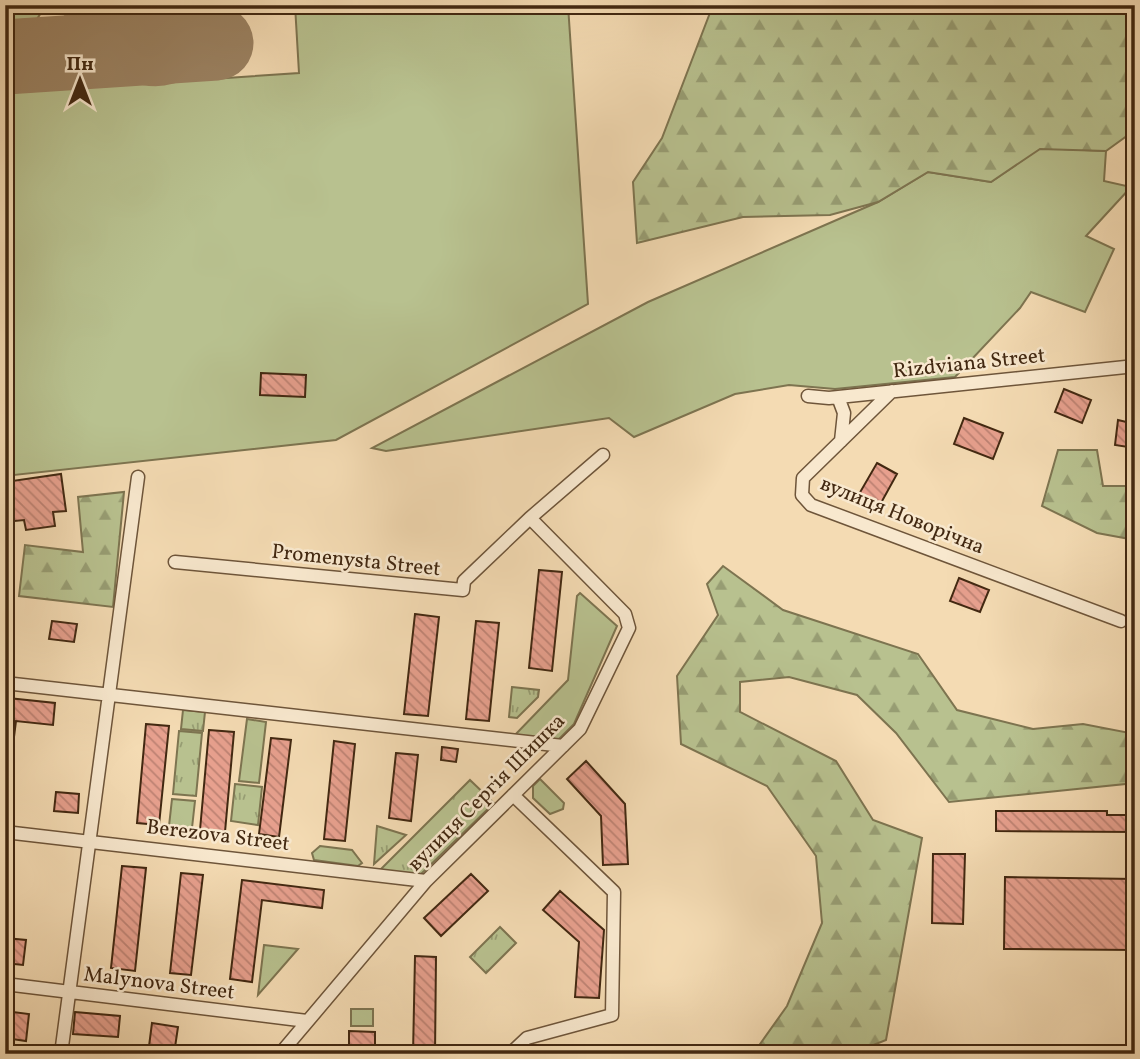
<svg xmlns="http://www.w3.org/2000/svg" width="1140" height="1059" font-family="Vollkorn,serif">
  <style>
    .green { fill: #b8c18f; stroke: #7d7450; stroke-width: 2 }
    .forest { fill: url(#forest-firs); stroke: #7d7450; stroke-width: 2 }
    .park { fill: url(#park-tufts); stroke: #7d7450; stroke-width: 2 }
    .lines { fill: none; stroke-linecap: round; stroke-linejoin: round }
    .taxiway { stroke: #9b8262; stroke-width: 30 }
    .runway { stroke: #9b8262; stroke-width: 75 }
    .building { fill: url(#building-back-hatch); stroke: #422811; stroke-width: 2 }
    .minor-casing { stroke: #6e553a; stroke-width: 15 }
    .minor { stroke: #f8e8ce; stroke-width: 12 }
    .labels { text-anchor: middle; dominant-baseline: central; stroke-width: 5; stroke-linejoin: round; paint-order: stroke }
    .street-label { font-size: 21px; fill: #422811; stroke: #f8e8ce }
  </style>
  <defs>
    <pattern id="forest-firs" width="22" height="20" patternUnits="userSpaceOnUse" patternTransform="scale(1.75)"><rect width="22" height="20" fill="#b8c18f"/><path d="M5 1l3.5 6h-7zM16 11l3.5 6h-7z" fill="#979d73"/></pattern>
    <pattern id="park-tufts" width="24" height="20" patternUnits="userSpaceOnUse" patternTransform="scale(1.75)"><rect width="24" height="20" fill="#b8c18f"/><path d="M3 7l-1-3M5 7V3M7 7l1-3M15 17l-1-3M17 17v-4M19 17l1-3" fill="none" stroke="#979d73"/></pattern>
    <pattern id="building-back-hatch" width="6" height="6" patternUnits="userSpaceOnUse" patternTransform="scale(1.75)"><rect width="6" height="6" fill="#e7a08e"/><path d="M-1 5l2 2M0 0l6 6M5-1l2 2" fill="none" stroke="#bd8273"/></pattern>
  </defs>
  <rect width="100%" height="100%" fill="#f4dbb3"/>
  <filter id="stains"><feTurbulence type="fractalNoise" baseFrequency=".00286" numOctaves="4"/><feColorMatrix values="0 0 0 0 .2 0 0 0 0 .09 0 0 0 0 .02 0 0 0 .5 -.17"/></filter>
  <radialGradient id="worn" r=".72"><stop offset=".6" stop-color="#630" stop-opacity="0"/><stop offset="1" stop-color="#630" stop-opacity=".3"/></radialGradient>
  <!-- green -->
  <path class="green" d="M5 5H46L37 19 5 21Z
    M295 5H568L588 304 336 440 5 476V93L299 73Z
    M1040 148 1106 151 1104 181 1131 187 1086 236 1114 249 1085 312 1031 292 1020 308 955 377 835 389 789 385 735 394 634 437 609 418 386 451 372 448 648 302 878 202 928 172 991 182Z
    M580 593 617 626 574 724 558 740 514 736 568 680 577 596Z
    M247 719 266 722 259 783 239 781Z
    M540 779 564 803 563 809 550 814 533 798V786Z
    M172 799 195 801 192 828 169 826Z
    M320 846 352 850 362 863 358 866 314 860 312 853Z
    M264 945 298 949 258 995Z
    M351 1009H373V1026H351Z"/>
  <!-- forest -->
  <path class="forest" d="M713 5H1135V130L1106 151 1040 149 991 182 928 172 878 202 830 215 743 217 637 243 633 182 662 138Z
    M1058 450H1097L1103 486H1135V540L1097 533 1042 506Z
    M124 492 113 607 19 596 25 545 83 552 78 497Z
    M723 566 783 610 918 654 957 710 1033 729 1083 724 1135 734V783L949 802 896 733 857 695 789 677 740 682V712L836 761 873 820 922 838 886 1040 851 1054H753L787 1006 822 923 816 856 767 786 681 744 677 676 718 615 707 584Z"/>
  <!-- park -->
  <path class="park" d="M512 687 539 690 538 697 517 718 509 717Z
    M183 710 205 712 203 731 181 729Z
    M179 731 202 733 196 796 173 794Z
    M470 780 494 803 417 878 377 873Z
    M235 784 262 787 258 825 231 821Z
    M377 826 406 835 374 864Z
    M500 927 516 943 486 973 470 957Z"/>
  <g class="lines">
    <!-- taxiway -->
    <path class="taxiway" d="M88 52C96 53 103 54 110 56 119 58 126 64 135 67 157 76 185 70 197 48 204 34 203 19 197 5
      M20 56C59 45 68 35 94 5"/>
    <!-- runway -->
    <path class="runway" d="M5 57 216 43"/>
  </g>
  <!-- building -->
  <path class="building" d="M261 373 306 375 305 397 260 395Z
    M1064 389 1091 400 1082 423 1055 412Z
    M964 418 1003 433 993 459 954 444Z
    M1118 420 1135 424V441L1128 447 1115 445Z
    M877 463 897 474 876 512 855 501Z
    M61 474 66 511 53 512 55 526 26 530 24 520 5 522V482Z
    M539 570 562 572 552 671 529 668Z
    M959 578 989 590 980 612 950 601Z
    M415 614 439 617 428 716 404 714Z
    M52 621 77 624 74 642 49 639Z
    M476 621 499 623 489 721 466 719Z
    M8 698 55 703 53 725 16 721 11 761 5 760Z
    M146 724 169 726 159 825 137 823Z
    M209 730 234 732 225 832 200 830Z
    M271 738 291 740 279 837 259 834Z
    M334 741 355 744 345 841 324 839Z
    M442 747 458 749 456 762 441 760Z
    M396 753 418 755 411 821 389 818Z
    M586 761 625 804 628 864 603 865 601 816 567 779Z
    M56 792 79 794 78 813 54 811Z
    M996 811H1107V815H1135V832L996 831Z
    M933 854H965L963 924 932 923Z
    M122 866 146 868 135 971 111 968Z
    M181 873 203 875 191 975 170 973Z
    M471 874 488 891 441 936 424 918Z
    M1005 877 1135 879V950L1004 949Z
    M242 880 324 890 322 908 262 900 252 982 230 979Z
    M560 891 604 930 599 998 575 997 579 942 543 910Z
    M5 938 26 940 23 965 5 963Z
    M415 956 436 957 435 1054H413Z
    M5 1011 29 1014 26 1041 5 1038Z
    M75 1012 120 1016 118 1037 73 1034Z
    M152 1023 178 1027 174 1054H148Z
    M349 1031 375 1032V1054H349Z"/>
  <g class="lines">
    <!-- minor casing -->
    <g class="minor-casing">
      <path id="minor" d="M892 391 803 478 802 495 811 505 1121 621
        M808 396 829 398 1135 366
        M838 397 844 413 841 441
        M175 562 463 590 464 581 530 518 603 455
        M5 683 563 746
        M5 832 426 881
        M5 984 307 1021
        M61 1054 138 477
        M280 1054 426 881 580 729 629 628 625 614 530 518
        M510 1054 527 1038 612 1015 614 892 513 795"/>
    </g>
    <!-- minor -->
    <use href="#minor" class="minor"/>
  </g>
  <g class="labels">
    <!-- street labels -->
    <g class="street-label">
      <text transform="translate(969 364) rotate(-6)">Rizdviana Street</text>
      <text transform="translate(902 516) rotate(22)">вулиця Новорічна</text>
      <text transform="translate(356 561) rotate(6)">Promenysta Street</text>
      <text transform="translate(487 793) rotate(-45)">вулиця Сергія Шишка</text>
      <text transform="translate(218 836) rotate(7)">Berezova Street</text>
      <text transform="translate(159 984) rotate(7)">Malynova Street</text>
    </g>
  </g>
  <!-- margin -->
  <rect width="1140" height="1059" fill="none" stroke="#f4dbb3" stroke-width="28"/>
  <rect x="7" y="7" width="1126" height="1045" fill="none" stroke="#422811" stroke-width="3.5"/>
  <rect x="14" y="14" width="1112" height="1031" fill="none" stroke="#422811" stroke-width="2"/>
  <!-- north arrow -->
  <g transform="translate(80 80)" stroke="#f8e8ce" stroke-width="5" paint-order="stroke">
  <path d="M0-5L12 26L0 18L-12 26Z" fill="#422811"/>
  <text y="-10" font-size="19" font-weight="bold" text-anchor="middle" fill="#422811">Пн</text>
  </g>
  <rect width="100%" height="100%" filter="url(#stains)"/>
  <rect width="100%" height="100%" fill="url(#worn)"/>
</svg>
